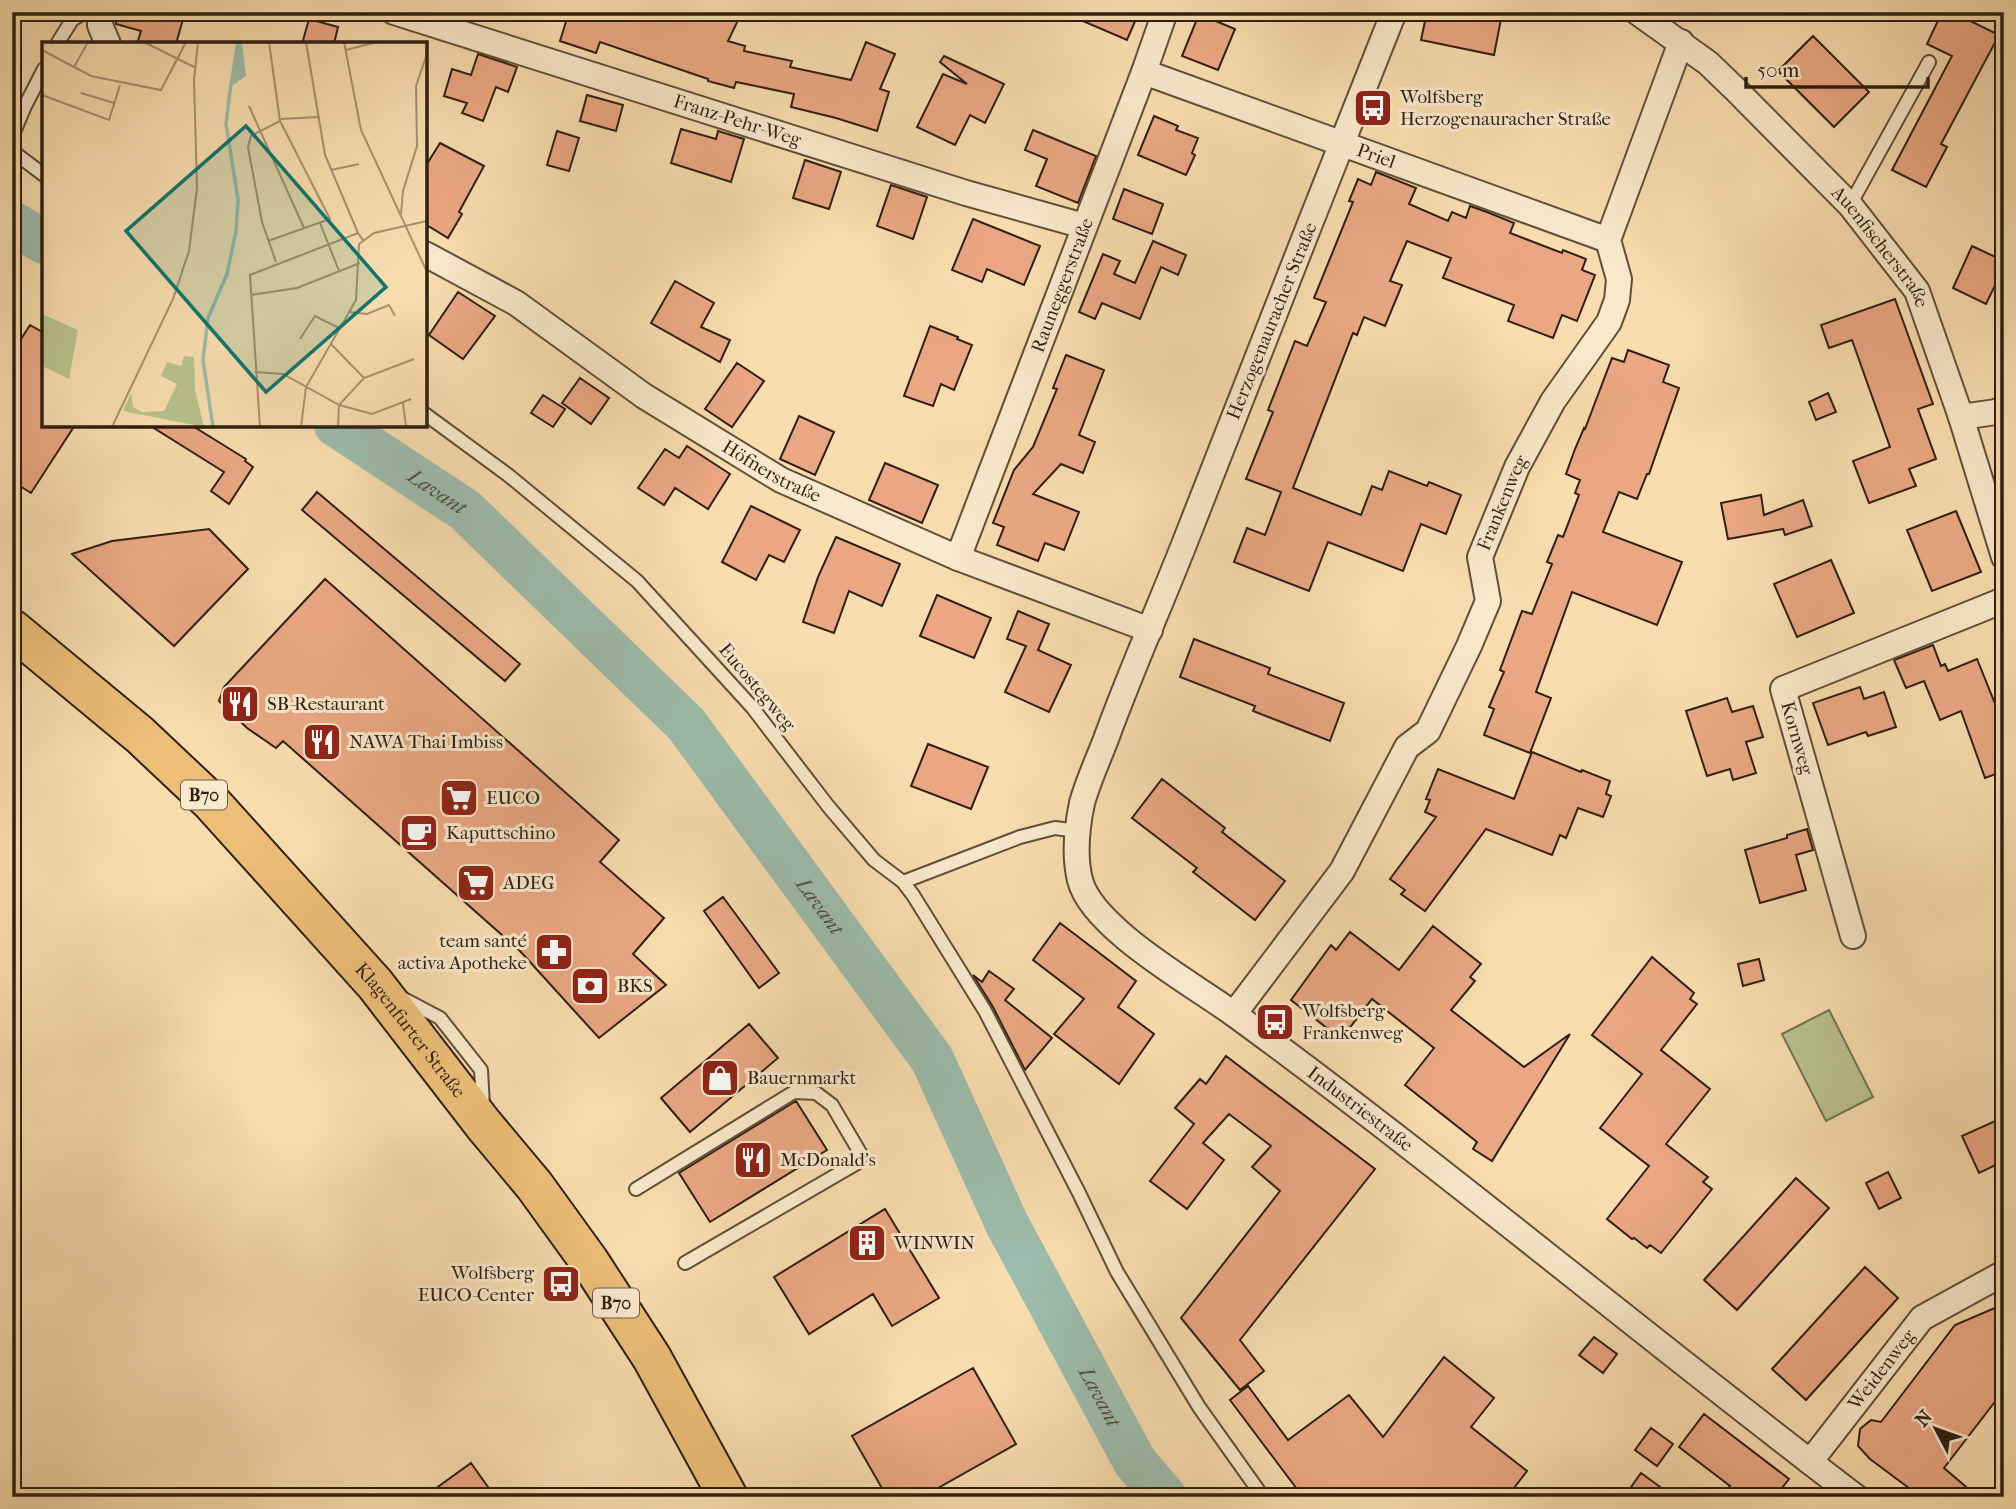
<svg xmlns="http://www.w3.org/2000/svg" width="2016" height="1509" font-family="'IM FELL French Canon',serif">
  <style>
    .green { fill: #b9c28e; stroke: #74704f; stroke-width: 2 }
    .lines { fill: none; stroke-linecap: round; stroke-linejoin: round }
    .river { stroke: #9dbcac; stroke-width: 44 }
    .building { fill: #eba784; stroke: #2e1f10; stroke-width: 2 }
    .service-casing { stroke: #604e38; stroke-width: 16 }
    .minor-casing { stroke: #604e38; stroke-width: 28 }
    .primary-casing { stroke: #2e1f10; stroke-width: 42 }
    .service { stroke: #fae9cb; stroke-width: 12 }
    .minor { stroke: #fae9cb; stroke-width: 24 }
    .primary { stroke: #ecbe78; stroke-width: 38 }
    .labels { text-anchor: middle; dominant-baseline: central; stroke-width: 6; stroke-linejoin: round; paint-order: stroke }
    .shield { fill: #fae9cb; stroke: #6b5c48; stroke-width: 2 }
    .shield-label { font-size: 18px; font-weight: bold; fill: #2e1f10 }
    .poi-label { font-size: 19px; fill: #2e1f10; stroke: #fae9cb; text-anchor: start }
    .street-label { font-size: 19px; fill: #2e1f10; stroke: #fae9cb }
    .water-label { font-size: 21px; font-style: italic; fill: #4f4e3f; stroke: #fae9cb }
    .inset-river { fill: none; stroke: #9dbcac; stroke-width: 3.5 }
    .inset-road { fill: none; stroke: #a7916f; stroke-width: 2 }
    .view { fill: #0f766e; fill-opacity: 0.15; stroke: #0f766e; stroke-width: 3.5 }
    .inset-edge { fill: none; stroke: #2e1f10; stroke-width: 3.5 }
  </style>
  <rect width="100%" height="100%" fill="#f8ddaf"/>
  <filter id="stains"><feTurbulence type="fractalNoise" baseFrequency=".00286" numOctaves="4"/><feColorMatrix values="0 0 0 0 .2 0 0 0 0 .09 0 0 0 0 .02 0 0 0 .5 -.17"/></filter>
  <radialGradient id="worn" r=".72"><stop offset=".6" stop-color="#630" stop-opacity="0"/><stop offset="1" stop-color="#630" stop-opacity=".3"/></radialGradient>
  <!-- green -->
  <path class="green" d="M1829 1010 1873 1097 1826 1121 1782 1034Z"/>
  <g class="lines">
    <!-- river -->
    <g class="river">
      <path d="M12 223 44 242"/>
      <path id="s1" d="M336 425 465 510 686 724 932 1059 1007 1224 1135 1462 1165 1497"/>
    </g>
  </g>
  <!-- building -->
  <path class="building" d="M116 12H185L176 44H137L141 31 116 24Z
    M569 12H742L728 41 745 46 744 51 792 61 790 67 851 80 866 42 895 54 880 89 889 92 877 131 836 118 791 107 794 94 736 82 734 88 708 81V79L600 42 596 53 560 41Z
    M1062 12H1139L1127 40Z
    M1427 12H1469L1501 19 1494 55 1421 40Z
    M1942 12H1952L1999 35 1941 144 1947 147 1926 187 1892 170 1952 56 1927 44Z
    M1199 14 1235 29 1218 70 1182 56Z
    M309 19 338 27 334 44H302Z
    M1813 36 1869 92 1834 127 1778 71Z
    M478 54 517 67 508 92 496 87 483 121 462 113 467 103 444 96 452 69 471 75Z
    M944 56 1004 84 985 123 970 115 955 145 917 127 943 74 967 84 940 62Z
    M587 95 623 105 616 131 580 121Z
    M1154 116 1178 126 1176 130 1198 138 1192 153 1195 155 1186 175 1138 155Z
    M681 129 716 139 718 131 744 139 731 182 671 163Z
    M1033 130 1096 156 1078 203 1036 186 1047 159 1025 150Z
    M557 131 579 138 569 171 547 165Z
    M440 143 484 166 459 212 462 214 448 238 425 224V167Z
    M805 160 841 172 829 209 793 198Z
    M1376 172 1416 188 1409 204 1448 221 1452 212 1466 218 1470 206 1487 212 1514 223 1510 233 1562 253 1563 250 1586 259 1582 270 1595 275 1577 321 1562 315 1553 338 1508 321 1514 305 1443 278 1451 258 1407 241 1390 281 1402 285 1385 326 1364 317 1357 335 1353 333 1293 488 1361 515 1372 486 1382 490 1389 471 1427 486 1429 482 1461 495 1446 534 1421 524 1403 571 1328 542 1309 591 1234 562 1247 528 1265 535 1281 492 1246 479 1273 412 1268 410 1295 341 1307 346 1326 302 1314 298 1353 202 1349 201 1358 179 1371 185Z
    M891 185 927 197 913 239 877 226Z
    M1124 189 1163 204 1152 234 1113 219Z
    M973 219 1040 246 1024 285 987 269 982 282 952 270Z
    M1153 241 1186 255 1178 275 1161 267 1140 319 1102 303 1095 319 1079 312 1103 254 1120 261 1114 274 1135 283Z
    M1972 246 2004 261V267L1986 304 1953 288Z
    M675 281 714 303 701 327 730 340 720 362 651 323Z
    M458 292 495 316 463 359 429 335Z
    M1895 299 1933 404 1918 409 1936 459 1909 469 1916 486 1869 503 1853 461 1890 447 1852 340 1829 348 1821 325Z
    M30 325 44 333V425H75L31 493 12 481V353Z
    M930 326 958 337 957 339 972 345 954 390 941 384 933 406 904 396Z
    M1628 350 1669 365 1663 382 1679 388 1649 474H1647L1637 499 1619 492 1603 532 1682 562 1657 625 1572 592 1536 692 1551 698 1530 753 1484 735 1494 709 1489 707 1504 672 1500 670 1522 611 1532 614 1552 564 1547 562 1558 535 1563 537 1579 495 1575 493 1580 480 1566 474 1575 449 1584 428 1585 429 1612 358 1624 362Z
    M1066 355 1104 370 1079 435 1095 442 1083 473 1061 464 1033 494 1079 512 1064 550 1045 543 1038 561 997 545 1004 527 993 523 1014 470 1033 447 1057 389 1053 388Z
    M737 363 764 381 732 427 705 409Z
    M580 378 609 398 591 424 562 403Z
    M1828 393 1836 412 1816 420 1809 402Z
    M543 395 565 409 553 427 531 413Z
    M799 416 834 432 815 475 780 459Z
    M149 425H191L246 459 245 461 253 467 229 504 211 491 224 472Z
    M687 446 730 474 708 509 675 488 664 505 638 488 665 449 679 458Z
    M885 463 938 485 922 523 869 500Z
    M317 492 520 664 505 681 302 510Z
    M1761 495 1764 515 1803 500 1812 526 1785 535 1783 529 1728 539 1721 503Z
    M751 506 800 530 784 562 769 555 756 580 722 562Z
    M1956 511 1981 572 1932 591 1907 530Z
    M209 529 248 569 174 646 72 554 112 541Z
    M836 537 900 564 882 606 849 591 834 633 803 622 818 577Z
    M1831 560 1854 613 1797 637 1774 584Z
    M325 579 619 840 600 862 664 918 633 954 666 985 599 1038 520 951 283 741 276 748 247 728 219 701 224 687Z
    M937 595 991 618 974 658 920 636Z
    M1018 611 1049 624 1038 650 1071 665 1049 712 1005 692 1026 646 1007 639Z
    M1194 639 1270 668 1268 674 1344 703 1330 741 1253 711 1255 706 1180 677Z
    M1933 645 1941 666 1945 664 1948 671 1977 659 2004 726V771L1985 778 1961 711 1940 720 1924 681 1906 688 1894 660Z
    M1860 687 1864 699 1884 692 1896 727 1868 736 1866 732 1828 745 1813 703Z
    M1727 698 1732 712 1753 706 1763 737 1746 742 1756 773 1733 780 1730 769 1707 776 1686 711Z
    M928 744 988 767 971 809 911 786Z
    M1532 752 1581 772 1582 770 1610 781 1606 794 1611 796 1603 817 1578 808 1566 838 1560 835 1552 855 1486 829 1425 911 1401 894 1405 890 1390 879 1436 817 1425 812 1430 800 1426 799 1438 769 1514 799Z
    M1162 779 1225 828 1222 832 1285 881 1255 920 1193 872 1197 868 1132 818Z
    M1807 829 1813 850 1796 855 1806 890 1760 903 1745 850 1787 838V835Z
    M723 897 779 973 759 988 704 911Z
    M1060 923 1136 981 1118 1007 1154 1034 1119 1084 1054 1034 1084 999 1033 960Z
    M1433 926 1481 964 1470 977 1475 981 1451 1010 1524 1067 1570 1034 1492 1161 1473 1149 1477 1142 1405 1085 1434 1048 1372 999 1341 1039 1291 1000 1331 945 1336 950 1350 932 1399 970Z
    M1652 957 1694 993 1690 999 1697 1004 1661 1050 1710 1089 1666 1144 1708 1177 1703 1182 1712 1189 1661 1253 1650 1245 1647 1248 1634 1238 1632 1239 1607 1219 1649 1166 1600 1128 1642 1074 1592 1035Z
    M1759 959 1764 980 1743 986 1738 964Z
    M989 971 1014 989 1005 1000 1052 1038 1025 1070 993 1007 973 975 982 982Z
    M749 1024 778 1058 690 1132 661 1098Z
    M1226 1056 1375 1169 1240 1340 1264 1371 1240 1390 1181 1318 1280 1191 1252 1167 1271 1146 1229 1114 1203 1143 1224 1160 1187 1209 1150 1181 1194 1124 1175 1108 1200 1079 1206 1084Z
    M796 1101 827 1150 710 1222 679 1173Z
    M2004 1117V1161L1979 1173 1962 1136Z
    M1888 1172 1901 1198 1879 1209 1866 1183Z
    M1796 1178 1829 1208 1737 1310 1704 1280Z
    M885 1209 939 1298 892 1326 873 1294 809 1334 774 1277Z
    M1865 1267 1898 1298 1806 1400 1772 1369Z
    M2004 1304V1390L1944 1468 1978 1497H1921L1870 1459 1858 1446 1860 1429 1871 1420 1881 1422 1955 1325Z
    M1594 1337 1617 1354 1603 1373 1579 1355Z
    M1444 1357 1494 1398 1471 1427 1527 1471 1507 1497H1303L1230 1400 1248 1386 1288 1440 1349 1395 1383 1437Z
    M973 1368 1016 1444 922 1497H887L852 1436Z
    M1704 1414 1789 1479 1775 1497H1721L1730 1486 1679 1447Z
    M1651 1428 1673 1444 1657 1466 1635 1450Z
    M471 1463 495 1497H424Z
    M1641 1473 1674 1497H1624Z"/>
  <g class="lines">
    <!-- service casing -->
    <g class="service-casing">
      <path id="service" d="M57 44 72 20 85 12
        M12 137 25 106 44 69
        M12 151 44 175
        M1850 205 1929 62
        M425 414 508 475 637 581 752 707 828 806 874 860 903 882 913 895 985 1011 1079 1193 1117 1272 1199 1407 1263 1497
        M903 882 1020 837 1055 828 1077 831
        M404 999 440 1018 481 1070 483 1106
        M636 1189 794 1092 816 1093 832 1105 862 1156 857 1163 685 1263"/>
    </g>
    <!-- minor casing -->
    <g class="minor-casing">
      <g id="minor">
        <path d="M101 12 100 25 108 44"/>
        <path id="s2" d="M394 12 966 193 1084 226"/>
        <path id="s3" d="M1394 12C1323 188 1255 366 1185 542 1159 608 1130 673 1106 739 1098 760 1088 781 1082 803 1077 827 1074 856 1080 880 1092 929 1198 987 1238 1017 1448 1171 1648 1339 1856 1497"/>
        <path id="s4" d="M1637 12 1708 63 1735 89 1850 205 1917 291 1961 417 2004 557"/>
        <path id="s5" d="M1144 72 1608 240"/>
        <path id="s6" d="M425 254 516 303 644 396 781 480 958 558 1150 630"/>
        <path d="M1961 417 1996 412 2004 408"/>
        <path id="s7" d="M958 558 1144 72 1165 12"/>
        <path d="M1853 936 1783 689 2004 600"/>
        <path id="s8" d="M1234 1014 1342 871 1407 747 1428 731 1469 646 1488 601 1480 557 1517 467 1553 401 1609 322 1617 300 1619 279 1608 240 1681 42"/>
        <path id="s9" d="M1810 1462 1922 1318 2004 1273"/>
      </g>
    </g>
    <!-- primary casing -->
    <g class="primary-casing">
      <g id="primary">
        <path id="s10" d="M12 629 140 735 211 802 375 984 483 1124 534 1185 589 1261 652 1358 728 1497"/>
      </g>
    </g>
    <!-- service -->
    <use href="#service" class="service"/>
    <!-- minor -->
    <use href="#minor" class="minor"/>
    <!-- primary -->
    <use href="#primary" class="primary"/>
  </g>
  <!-- icons -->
  <defs>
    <g id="bus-square" transform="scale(2.0125)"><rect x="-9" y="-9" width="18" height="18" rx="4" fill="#8f2418" stroke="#fae9cb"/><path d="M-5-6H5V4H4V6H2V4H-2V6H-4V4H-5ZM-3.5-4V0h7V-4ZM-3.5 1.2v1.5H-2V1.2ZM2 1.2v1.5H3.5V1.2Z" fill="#fff"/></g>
    <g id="restaurant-square" transform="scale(2.0125)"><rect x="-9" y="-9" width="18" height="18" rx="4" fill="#8f2418" stroke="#fae9cb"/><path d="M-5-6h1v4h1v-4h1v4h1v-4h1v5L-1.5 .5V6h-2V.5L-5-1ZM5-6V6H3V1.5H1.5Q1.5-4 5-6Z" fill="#fff"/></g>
    <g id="supermarket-square" transform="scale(2.0125)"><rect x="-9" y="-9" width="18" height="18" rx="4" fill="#8f2418" stroke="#fae9cb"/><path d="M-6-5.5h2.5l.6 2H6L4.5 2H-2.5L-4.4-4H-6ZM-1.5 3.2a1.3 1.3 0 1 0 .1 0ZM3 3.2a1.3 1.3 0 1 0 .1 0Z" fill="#fff"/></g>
    <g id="cafe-square" transform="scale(2.0125)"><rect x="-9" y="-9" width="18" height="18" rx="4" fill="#8f2418" stroke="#fae9cb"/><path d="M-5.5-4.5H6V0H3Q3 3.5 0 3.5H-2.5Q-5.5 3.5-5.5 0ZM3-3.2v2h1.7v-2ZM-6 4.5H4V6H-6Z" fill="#fff"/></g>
    <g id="pharmacy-square" transform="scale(2.0125)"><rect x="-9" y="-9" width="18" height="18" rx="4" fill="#8f2418" stroke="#fae9cb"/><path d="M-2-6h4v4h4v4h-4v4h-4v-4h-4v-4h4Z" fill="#fff"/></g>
    <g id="bank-square" transform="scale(2.0125)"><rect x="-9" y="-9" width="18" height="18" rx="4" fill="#8f2418" stroke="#fae9cb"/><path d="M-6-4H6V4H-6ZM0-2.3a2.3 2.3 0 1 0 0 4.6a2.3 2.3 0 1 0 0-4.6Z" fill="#fff"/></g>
    <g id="shop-square" transform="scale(2.0125)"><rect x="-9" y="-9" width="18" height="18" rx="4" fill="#8f2418" stroke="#fae9cb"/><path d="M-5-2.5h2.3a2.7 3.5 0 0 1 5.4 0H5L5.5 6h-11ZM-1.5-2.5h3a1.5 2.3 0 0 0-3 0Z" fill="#fff"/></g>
    <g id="building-square" transform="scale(2.0125)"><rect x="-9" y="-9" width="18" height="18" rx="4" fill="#8f2418" stroke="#fae9cb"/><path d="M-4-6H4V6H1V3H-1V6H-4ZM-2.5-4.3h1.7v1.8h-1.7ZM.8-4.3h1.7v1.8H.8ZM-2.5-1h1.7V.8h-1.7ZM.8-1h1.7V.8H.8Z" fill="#fff"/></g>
  </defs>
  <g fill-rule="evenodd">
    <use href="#bus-square" x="1373" y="108"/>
    <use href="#restaurant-square" x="240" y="704"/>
    <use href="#restaurant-square" x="322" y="742"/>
    <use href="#supermarket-square" x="459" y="798"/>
    <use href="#cafe-square" x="419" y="833"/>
    <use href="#supermarket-square" x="476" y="883"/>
    <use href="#pharmacy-square" x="554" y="952"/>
    <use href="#bank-square" x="590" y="986"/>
    <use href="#bus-square" x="1275" y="1022"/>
    <use href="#shop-square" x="720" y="1078"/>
    <use href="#restaurant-square" x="753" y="1160"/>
    <use href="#building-square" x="867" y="1243"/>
    <use href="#bus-square" x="561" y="1284"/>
  </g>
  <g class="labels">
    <!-- shield labels -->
    <g class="shield">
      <rect x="181" y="780.5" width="46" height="29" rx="5"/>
      <rect x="593" y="1288.5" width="46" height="29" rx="5"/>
    </g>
    <g class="shield-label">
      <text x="204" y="795">B70</text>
      <text x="616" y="1303">B70</text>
    </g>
    <!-- poi labels -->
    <g class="poi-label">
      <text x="1400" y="97">Wolfsberg<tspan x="1400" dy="22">Herzogenauracher Straße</tspan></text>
      <text x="267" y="704">SB-Restaurant</text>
      <text x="349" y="742">NAWA Thai Imbiss</text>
      <text x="486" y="798">EUCO</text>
      <text x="446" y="833">Kaputtschino</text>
      <text x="503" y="883">ADEG</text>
      <text x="527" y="941" text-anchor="end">team santé<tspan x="527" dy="22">activa Apotheke</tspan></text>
      <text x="617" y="986">BKS</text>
      <text x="1302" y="1011">Wolfsberg<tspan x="1302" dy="22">Frankenweg</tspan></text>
      <text x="747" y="1078">Bauernmarkt</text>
      <text x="780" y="1160">McDonald's</text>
      <text x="894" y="1243">WINWIN</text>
      <text x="534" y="1273" text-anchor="end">Wolfsberg<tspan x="534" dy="22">EUCO-Center</tspan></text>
    </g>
    <!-- street labels -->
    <g class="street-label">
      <text stroke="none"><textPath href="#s2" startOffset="360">Franz-Pehr-Weg</textPath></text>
      <text stroke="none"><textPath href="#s5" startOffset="247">Priel</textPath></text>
      <text stroke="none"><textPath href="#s4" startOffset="340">Auenfischerstraße</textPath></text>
      <text stroke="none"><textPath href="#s7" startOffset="292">Rauneggerstraße</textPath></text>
      <text transform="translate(1272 321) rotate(-68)">Herzogenauracher Straße</text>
      <text stroke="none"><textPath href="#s6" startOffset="410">Höfnerstraße</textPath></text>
      <text stroke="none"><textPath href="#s8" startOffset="592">Frankenweg</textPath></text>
      <text transform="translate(757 687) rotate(50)">Eucostegweg</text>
      <text transform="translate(1797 738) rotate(74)">Kornweg</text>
      <text stroke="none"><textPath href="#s10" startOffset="567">Klagenfurter Straße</textPath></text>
      <text stroke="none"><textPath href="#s3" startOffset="1293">Industriestraße</textPath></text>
      <text stroke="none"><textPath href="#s9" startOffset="117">Weidenweg</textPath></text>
    </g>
    <!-- water labels -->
    <g class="water-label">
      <text stroke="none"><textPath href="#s1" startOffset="121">Lavant</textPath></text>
      <text stroke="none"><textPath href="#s1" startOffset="688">Lavant</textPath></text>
      <text stroke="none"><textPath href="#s1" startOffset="1255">Lavant</textPath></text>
    </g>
  </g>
  <!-- overview -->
  <g transform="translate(42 42)">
    <rect width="385" height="385" fill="#f8ddaf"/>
    <path d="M0 272 36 288 27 337 0 324ZM142 314 152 315 153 348 162 385 81 369 89 351 91 365 100 370 122 369 135 342 119 334 125 320 139 324Z" fill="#b9c28e"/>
    <path d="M194 0H200L204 34 187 46Z" fill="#9dbcac"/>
    <path class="inset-river" d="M171 385 161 318 166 276 185 232 194 189 196 157 184 82 189 41"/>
    <path class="inset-road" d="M102 0 152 25M227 0 238 79M264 0 283 113 316 191M302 0 319 88 385 230M0 8 49 34 119 48 144 0M304 8 335 0M32 25 46 0M39 51 72 61M0 53 67 78 78 43M207 64 262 186M239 77 276 75M289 128 317 122M359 172 361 149 375 104 374 44 385 12M278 181 297 229M226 199 288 177 238 79M234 220 220 180 206 105 209 94 238 79M209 253 255 246 318 221M307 270 325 272 347 263 353 274M258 297 273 274 297 286M289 302 322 336M213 330 241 332 297 363 296 385M369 357 330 372 297 363 322 336 372 317M361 361 364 385M70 385 131 257 147 209 155 146 152 38 156 0M218 385 208 233 316 191 321 198M259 385 264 345 314 258 317 202 332 191 385 179"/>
    <path class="view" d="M204 84 344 245 224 350 84 189Z"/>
    <rect width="385" height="385" class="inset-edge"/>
  </g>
  <!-- margin -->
  <rect width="2016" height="1509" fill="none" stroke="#f8ddaf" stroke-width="42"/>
  <rect x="14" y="14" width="1988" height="1481" fill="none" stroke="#2e1f10" stroke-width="3.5"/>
  <rect x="21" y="21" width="1974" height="1467" fill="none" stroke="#2e1f10" stroke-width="2"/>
  <!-- north arrow -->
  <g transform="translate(1936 1429) rotate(311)" stroke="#fae9cb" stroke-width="5" paint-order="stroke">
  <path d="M0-5L12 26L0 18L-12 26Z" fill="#2e1f10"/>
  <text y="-10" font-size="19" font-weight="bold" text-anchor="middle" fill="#2e1f10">N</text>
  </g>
  <!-- scale -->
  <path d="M1746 77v10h182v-10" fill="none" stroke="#2e1f10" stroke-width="3.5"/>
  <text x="1757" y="77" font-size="21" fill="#2e1f10" stroke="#fae9cb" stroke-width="5" paint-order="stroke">50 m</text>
  <rect width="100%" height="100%" filter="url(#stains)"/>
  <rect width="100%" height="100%" fill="url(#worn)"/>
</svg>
